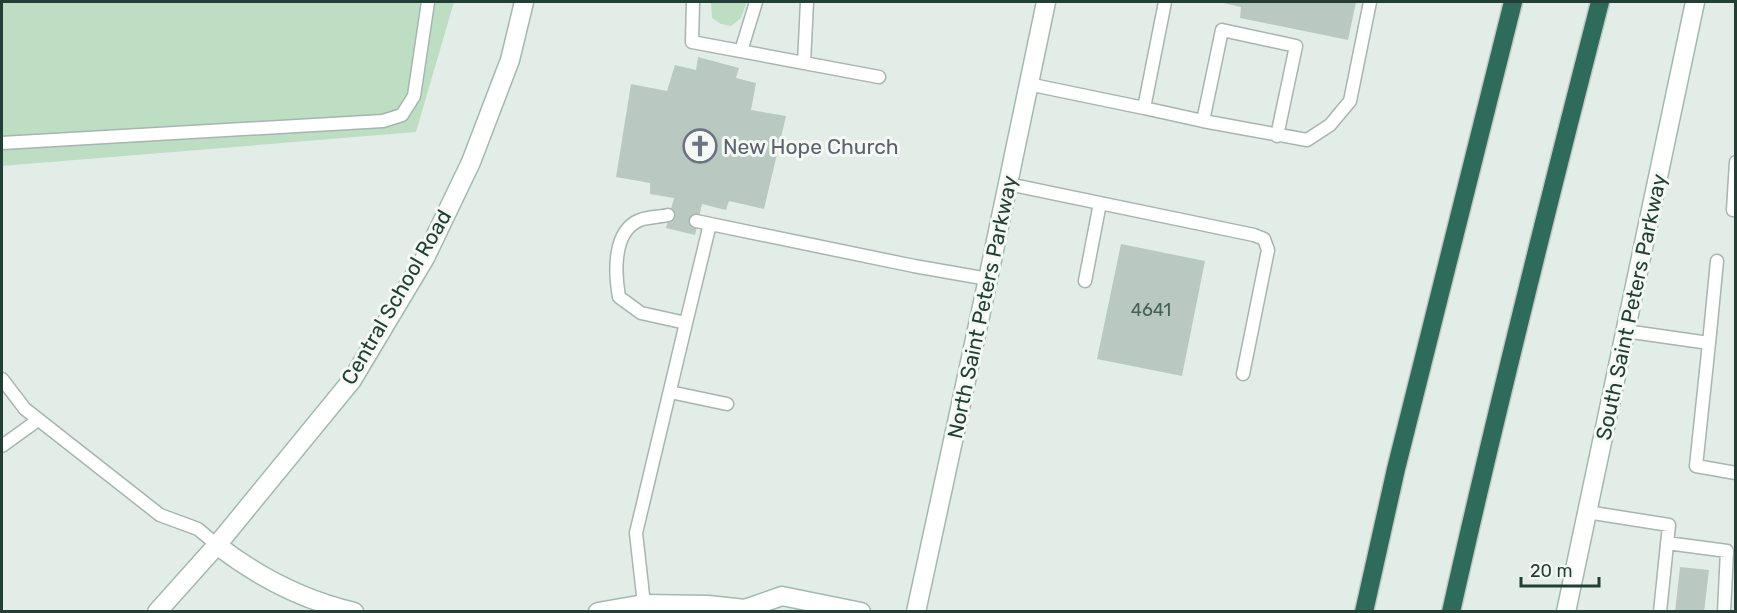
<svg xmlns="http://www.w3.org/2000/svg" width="1737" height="613" font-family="Rubik,sans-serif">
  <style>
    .green { fill: #bddec3 }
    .building { fill: #b9c8c1 }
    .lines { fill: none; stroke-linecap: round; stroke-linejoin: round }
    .service-casing { stroke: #a6b5af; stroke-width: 15 }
    .secondary-casing { stroke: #a2b9af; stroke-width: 21 }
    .motorway-casing { stroke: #c1c9c6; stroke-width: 21 }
    .service { stroke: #fff; stroke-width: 12 }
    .secondary { stroke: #fff; stroke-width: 18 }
    .motorway { stroke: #2f6b5a; stroke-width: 18 }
    .labels { text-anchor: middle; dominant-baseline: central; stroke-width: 6; stroke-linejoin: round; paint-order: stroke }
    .number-label { font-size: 18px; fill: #486158 }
    .worship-label { font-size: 21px; fill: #5b616d; stroke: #f4f9f6; text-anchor: start }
    .street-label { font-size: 21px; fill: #233f35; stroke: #f4f9f6 }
  </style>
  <rect width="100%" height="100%" fill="#e3ede8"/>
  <!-- green -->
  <path class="green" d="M2 2H454L416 132 2 166Z
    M711 2H747L741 18 731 26 721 24 712 18Z"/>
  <!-- building -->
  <path class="building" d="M1219 2H1356L1348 40 1240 18 1241 7Z
    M698 57 739 68 736 78 756 83 751 110 786 116 764 209 729 201 726 210 702 204 695 235 666 228 674 198 650 194V183L616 177 631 84 667 91 675 65 696 70Z
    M1121 244 1205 261 1182 376 1097 359Z
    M1680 567 1709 570 1704 612H1675Z"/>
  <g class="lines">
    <!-- service casing -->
    <g class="service-casing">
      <path id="service" d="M693 2 692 42 879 77
        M741 51 756 2
        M804 63 807 2
        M1028 84 1144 108 1165 2
        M1144 108 1203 121 1222 30 1296 46 1277 136
        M1203 121 1307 140 1330 125 1350 101 1370 2
        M2 143 383 121 402 115 414 96 428 2
        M1736 162 1733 210H1736
        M1008 184 1254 235 1264 239 1268 250 1243 374
        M696 221 914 266 988 279
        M1085 281 1100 203
        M686 323 710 224
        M1625 331 1709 343 1696 466 1736 473
        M1709 343 1717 261
        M2 379 25 409 160 515 198 529 217 545
        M670 392 727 404
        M2 446 38 420
        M1587 512 1669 525 1660 612
        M1667 543 1727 551 1724 612
        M644 604 636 533 686 323 641 313 619 297C615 274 612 231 640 220 648 217 659 217 668 215"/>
    </g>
    <!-- secondary casing -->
    <g class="secondary-casing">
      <path id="secondary" d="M217 545C258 577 303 600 354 612
        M157 612 217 545 352 380 425 258 471 162 510 60 524 2
        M598 612 644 604 708 605 745 609 782 596 861 612
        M916 612 988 279 1046 2
        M1566 612 1695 2"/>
    </g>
    <!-- motorway casing -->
    <g class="motorway-casing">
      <path id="motorway" d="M1364 612 1396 469 1513 2
        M1451 612C1497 407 1548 204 1600 2"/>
    </g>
    <!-- service -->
    <use href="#service" class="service"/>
    <!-- secondary -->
    <use href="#secondary" class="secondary"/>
    <!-- motorway -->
    <use href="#motorway" class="motorway"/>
  </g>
  <!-- icons -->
  <defs>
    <g id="church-ring" transform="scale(1.725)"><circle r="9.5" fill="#f4f9f6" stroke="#6b7280" stroke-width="1.5"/><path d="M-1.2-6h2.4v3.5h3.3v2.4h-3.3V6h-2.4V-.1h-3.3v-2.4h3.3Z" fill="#6b7280"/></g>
  </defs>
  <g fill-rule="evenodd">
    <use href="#church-ring" x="700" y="146"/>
  </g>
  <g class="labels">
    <!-- number labels -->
    <g class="number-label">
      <text x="1151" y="310">4641</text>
    </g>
    <!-- worship labels -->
    <g class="worship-label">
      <text x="723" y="146">New Hope Church</text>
    </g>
    <!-- street labels -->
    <g class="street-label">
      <text transform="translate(396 297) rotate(-60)">Central School Road</text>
      <text transform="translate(982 307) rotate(-78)">North Saint Peters Parkway</text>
      <text transform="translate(1631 307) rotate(-78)">South Saint Peters Parkway</text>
    </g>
  </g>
  <!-- border -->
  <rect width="1737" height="613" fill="none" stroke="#233f35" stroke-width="6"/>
  <!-- scale -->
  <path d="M1521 577v9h78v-9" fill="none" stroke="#233f35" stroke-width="3"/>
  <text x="1530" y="577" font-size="18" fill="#233f35" stroke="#f4f9f6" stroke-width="4.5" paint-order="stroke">20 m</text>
</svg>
